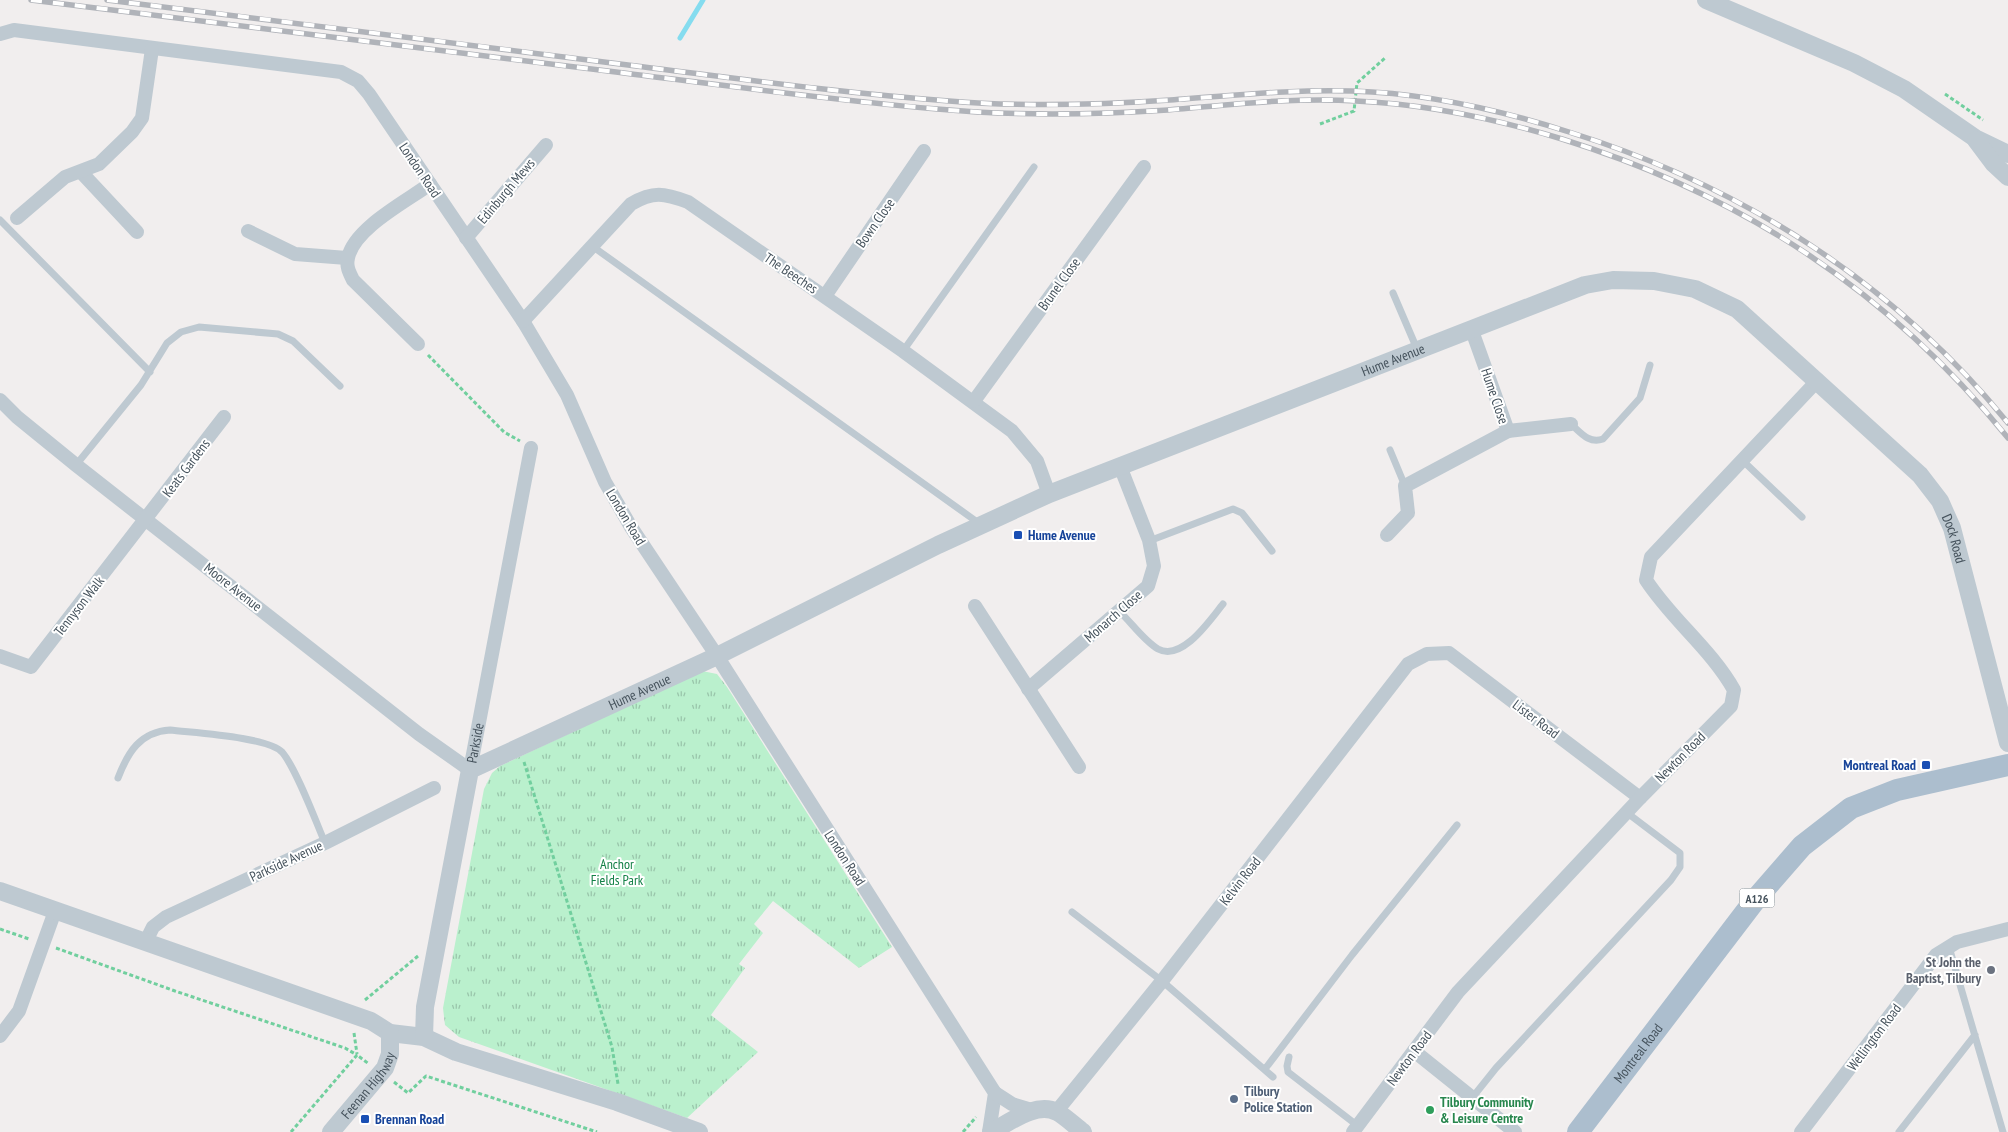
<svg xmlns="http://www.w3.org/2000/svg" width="2008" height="1132" font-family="'PT Sans Narrow',sans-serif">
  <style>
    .park { fill: url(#park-tufts) }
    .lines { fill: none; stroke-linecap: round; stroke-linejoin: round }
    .stream { stroke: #85dcef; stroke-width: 5 }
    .path { stroke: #71cf9e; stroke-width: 3; stroke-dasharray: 4 2.5; stroke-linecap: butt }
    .service { stroke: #bec9d1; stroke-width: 7 }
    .minor { stroke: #bec9d1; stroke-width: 14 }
    .tertiary { stroke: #bec9d1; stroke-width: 18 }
    .primary { stroke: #acbece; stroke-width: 22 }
    .rail-casing { stroke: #b0b3b9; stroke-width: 5.5 }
    .rail { stroke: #fff; stroke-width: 4; stroke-dasharray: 11; stroke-linecap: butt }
    .transit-dot { fill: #1a4fb4; stroke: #fff; stroke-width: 2 }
    .worship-dot { fill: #6b7280; stroke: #fff; stroke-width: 2 }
    .service-dot { fill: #5c6f8a; stroke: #fff; stroke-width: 2 }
    .leisure-dot { fill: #2e9e5b; stroke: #fff; stroke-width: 2 }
    .labels { text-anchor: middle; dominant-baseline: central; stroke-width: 4; stroke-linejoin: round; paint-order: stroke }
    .shield { fill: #fff; stroke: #7d868d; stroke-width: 1 }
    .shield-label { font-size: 12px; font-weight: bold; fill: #45525c }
    .street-label { font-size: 14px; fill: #45525c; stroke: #fff }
    .transit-label { font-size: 14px; font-weight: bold; fill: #164399; stroke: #fff; text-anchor: start }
    .park-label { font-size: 14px; fill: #138046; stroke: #fff }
    .worship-label { font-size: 14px; font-weight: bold; fill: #5b616d; stroke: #fff; text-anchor: end }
    .service-label { font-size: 14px; font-weight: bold; fill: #4e5e75; stroke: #fff; text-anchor: start }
    .leisure-label { font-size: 14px; font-weight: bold; fill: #27864d; stroke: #fff; text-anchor: start }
  </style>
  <defs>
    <pattern id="park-tufts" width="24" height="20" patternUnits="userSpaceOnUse" patternTransform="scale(1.25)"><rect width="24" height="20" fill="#baf0cd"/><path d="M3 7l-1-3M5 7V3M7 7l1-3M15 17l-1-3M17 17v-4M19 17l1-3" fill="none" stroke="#99c5aa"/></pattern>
  </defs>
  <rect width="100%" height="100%" fill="#f1eeee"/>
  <!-- park -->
  <path class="park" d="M702 671 717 674 727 687 892 947 859 968 773 901 754 924 763 933 739 964 745 968 711 1015 758 1052 687 1118 459 1037 445 1025 443 1008 484 789 492 773 500 766Z"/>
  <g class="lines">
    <!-- stream -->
    <path class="stream" d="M680 38 703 0"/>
    <!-- path -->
    <path class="path" d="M1945 94 1983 120
      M1320 124 1354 111 1357 83 1385 58
      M428 355 504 432 520 441
      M524 762 612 1047 618 1084
      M0 929 29 939
      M56 948 175 991 345 1048 357 1055
      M365 1000 418 956
      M354 1033 357 1054
      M394 1082 408 1093 426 1076 597 1132
      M291 1132 357 1055 369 1064
      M963 1132 976 1117"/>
    <!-- service -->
    <path class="service" d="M0 220 150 372
      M592 246 980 524
      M1393 293 1417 349
      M903 351 1034 167
      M1571 424C1581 433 1589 444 1603 439L1640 398 1650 365
      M1390 450 1405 486
      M1742 460 1802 517
      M76 465 141 385 167 343 181 332 199 327 278 334 293 341 340 386
      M1149 541 1233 509 1242 513 1272 551
      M1119 611C1131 622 1144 641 1158 649 1182 662 1210 620 1223 604
      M118 778C128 752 140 732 170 730 194 733 268 737 282 752 296 768 316 822 325 843
      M1072 912 1162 981 1273 1077
      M1949 947 2003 1132
      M1289 1057 1287 1066 1288 1072 1358 1126
      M1265 1069 1352 955 1457 825
      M1472 1098 1496 1068 1671 880 1680 867V853L1626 812
      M1899 1132 1975 1035"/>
    <!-- minor -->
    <g class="minor">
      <path d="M0 34 14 30 341 72 358 81 369 94 523 321 567 395 605 482 631 527 717 656 995 1093 989 1132"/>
      <path d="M81 172 137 232"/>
      <path d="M17 218 65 177 99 164 132 132 142 118 152 49"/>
      <path d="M248 231 295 254 347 258"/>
      <path d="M466 238 546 145"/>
      <path d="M825 296 924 151"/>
      <path d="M523 321 631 204C653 191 664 193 688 202L903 351 1012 431 1037 461 1049 494"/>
      <path d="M1471 328 1508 431 1571 424"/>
      <path d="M418 344 353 280C349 272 346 266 348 258 354 228 407 201 430 184"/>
      <path id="s1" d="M0 400 17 417 76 465 419 734 470 770 531 448"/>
      <path d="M974 401 1144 167"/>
      <path d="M1387 535 1408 513 1405 486 1508 431"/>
      <path d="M975 606 1079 767"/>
      <path d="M0 656 31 667 224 417"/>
      <path d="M1028 689 1148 586 1154 566 1149 540 1120 466"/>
      <path d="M146 941 153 927 166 917 325 843 434 788"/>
      <path d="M0 1036 19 1011 55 911"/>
      <path d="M1414 1051 1515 1132"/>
      <path d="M995 1093 1012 1104 1035 1111"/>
      <path d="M1056 1112 1162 981 1408 664 1427 654 1449 653 1640 798"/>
      <path d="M1353 1132 1458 992 1640 798 1731 706 1734 690C1711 649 1672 620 1646 580L1651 557 1818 380"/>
      <path d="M1801 1132 1936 955 1957 942 2008 929"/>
    </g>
    <!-- tertiary -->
    <g class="tertiary">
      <path d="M1706 0 1854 63 1904 89 1975 138 2008 154"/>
      <path d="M1976 140 1994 164 2008 177"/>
      <path d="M0 891 371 1021 390 1033 424 1037 456 1052 617 1102 699 1132"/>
      <path id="s2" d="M424 1037 425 1007 470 770 717 656 938 545 1049 494 1585 285 1613 280 1654 281 1695 289 1737 309 1920 475 1940 501 1952 528 2008 743"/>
      <path id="s3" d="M331 1132 385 1068 390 1054V1033"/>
      <path d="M991 1132C1009 1123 1036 1101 1057 1112 1066 1117 1075 1126 1083 1132"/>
    </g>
    <!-- primary -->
    <path class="primary" id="s4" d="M1578 1132 1755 900 1802 846 1851 808 1897 790 2008 765"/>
    <!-- rail casing -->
    <g class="rail-casing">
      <path id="rail" d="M31 0C229 24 426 49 624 73 729 86 832 100 937 109 1013 116 1091 115 1168 110 1230 105 1293 97 1356 101 1426 104 1496 119 1562 139 1742 195 1889 291 2008 438
        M107 0C280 21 454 43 628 65 734 78 841 93 949 101 1022 107 1097 105 1170 100 1231 96 1291 89 1352 91 1425 93 1500 110 1569 132 1742 186 1894 283 2008 423"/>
    </g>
    <!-- rail -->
    <use href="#rail" class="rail"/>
  </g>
  <!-- markers -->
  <g class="transit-dot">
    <rect x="1013" y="530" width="10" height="10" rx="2.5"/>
    <rect x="1921" y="760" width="10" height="10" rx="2.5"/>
    <rect x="360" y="1114" width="10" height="10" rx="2.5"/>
  </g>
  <circle class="worship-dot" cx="1991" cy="970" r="5"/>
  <circle class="service-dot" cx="1234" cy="1099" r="5"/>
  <circle class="leisure-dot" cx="1430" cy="1110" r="5"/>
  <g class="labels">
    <!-- shield labels -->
    <rect class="shield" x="1739.5" y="888.5" width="35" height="19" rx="4"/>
    <g class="shield-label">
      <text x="1757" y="898">A126</text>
    </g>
    <!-- street labels -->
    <g class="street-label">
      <text transform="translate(420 170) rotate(56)">London Road</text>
      <text transform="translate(506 191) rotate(-50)">Edinburgh Mews</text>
      <text transform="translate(875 223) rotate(-55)">Bown Close</text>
      <text transform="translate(791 273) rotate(34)">The Beeches</text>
      <text transform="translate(1059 284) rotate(-54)">Brunel Close</text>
      <text stroke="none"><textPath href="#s2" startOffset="1282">Hume Avenue</textPath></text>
      <text transform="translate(1495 396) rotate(71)">Hume Close</text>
      <text transform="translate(186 468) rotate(-53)">Keats Gardens</text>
      <text transform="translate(626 517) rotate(59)">London Road</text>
      <text stroke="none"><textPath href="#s2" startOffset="1966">Dock Road</textPath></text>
      <text transform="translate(233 587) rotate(38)">Moore Avenue</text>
      <text transform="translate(79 606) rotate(-52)">Tennyson Walk</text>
      <text transform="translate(1113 616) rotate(-41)">Monarch Close</text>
      <text stroke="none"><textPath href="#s2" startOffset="458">Hume Avenue</textPath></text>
      <text transform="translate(1536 719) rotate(37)">Lister Road</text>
      <text stroke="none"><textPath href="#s1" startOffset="626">Parkside</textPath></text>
      <text transform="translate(1680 757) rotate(-45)">Newton Road</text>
      <text transform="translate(845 858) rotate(57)">London Road</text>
      <text transform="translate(286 861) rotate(-25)">Parkside Avenue</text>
      <text transform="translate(1240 881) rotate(-52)">Kelvin Road</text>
      <text transform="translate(1874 1037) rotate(-53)">Wellington Road</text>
      <text stroke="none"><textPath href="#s4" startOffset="99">Montreal Road</textPath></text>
      <text transform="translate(1409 1058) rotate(-53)">Newton Road</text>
      <text stroke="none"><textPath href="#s3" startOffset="60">Feenan Highway</textPath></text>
    </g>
    <!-- transit labels -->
    <g class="transit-label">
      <text x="1028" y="535">Hume Avenue</text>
      <text x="1916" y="765" text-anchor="end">Montreal Road</text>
      <text x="375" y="1119">Brennan Road</text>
    </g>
    <!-- park labels -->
    <g class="park-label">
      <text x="617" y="864">Anchor<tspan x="617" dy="16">Fields Park</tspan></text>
    </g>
    <!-- worship labels -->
    <g class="worship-label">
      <text x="1981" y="962">St John the<tspan x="1981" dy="16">Baptist, Tilbury</tspan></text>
    </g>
    <!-- service labels -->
    <g class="service-label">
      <text x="1244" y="1091">Tilbury<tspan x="1244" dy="16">Police Station</tspan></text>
    </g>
    <!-- leisure labels -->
    <g class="leisure-label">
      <text x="1440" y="1102">Tilbury Community<tspan x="1440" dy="16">&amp; Leisure Centre</tspan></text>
    </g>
  </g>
</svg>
